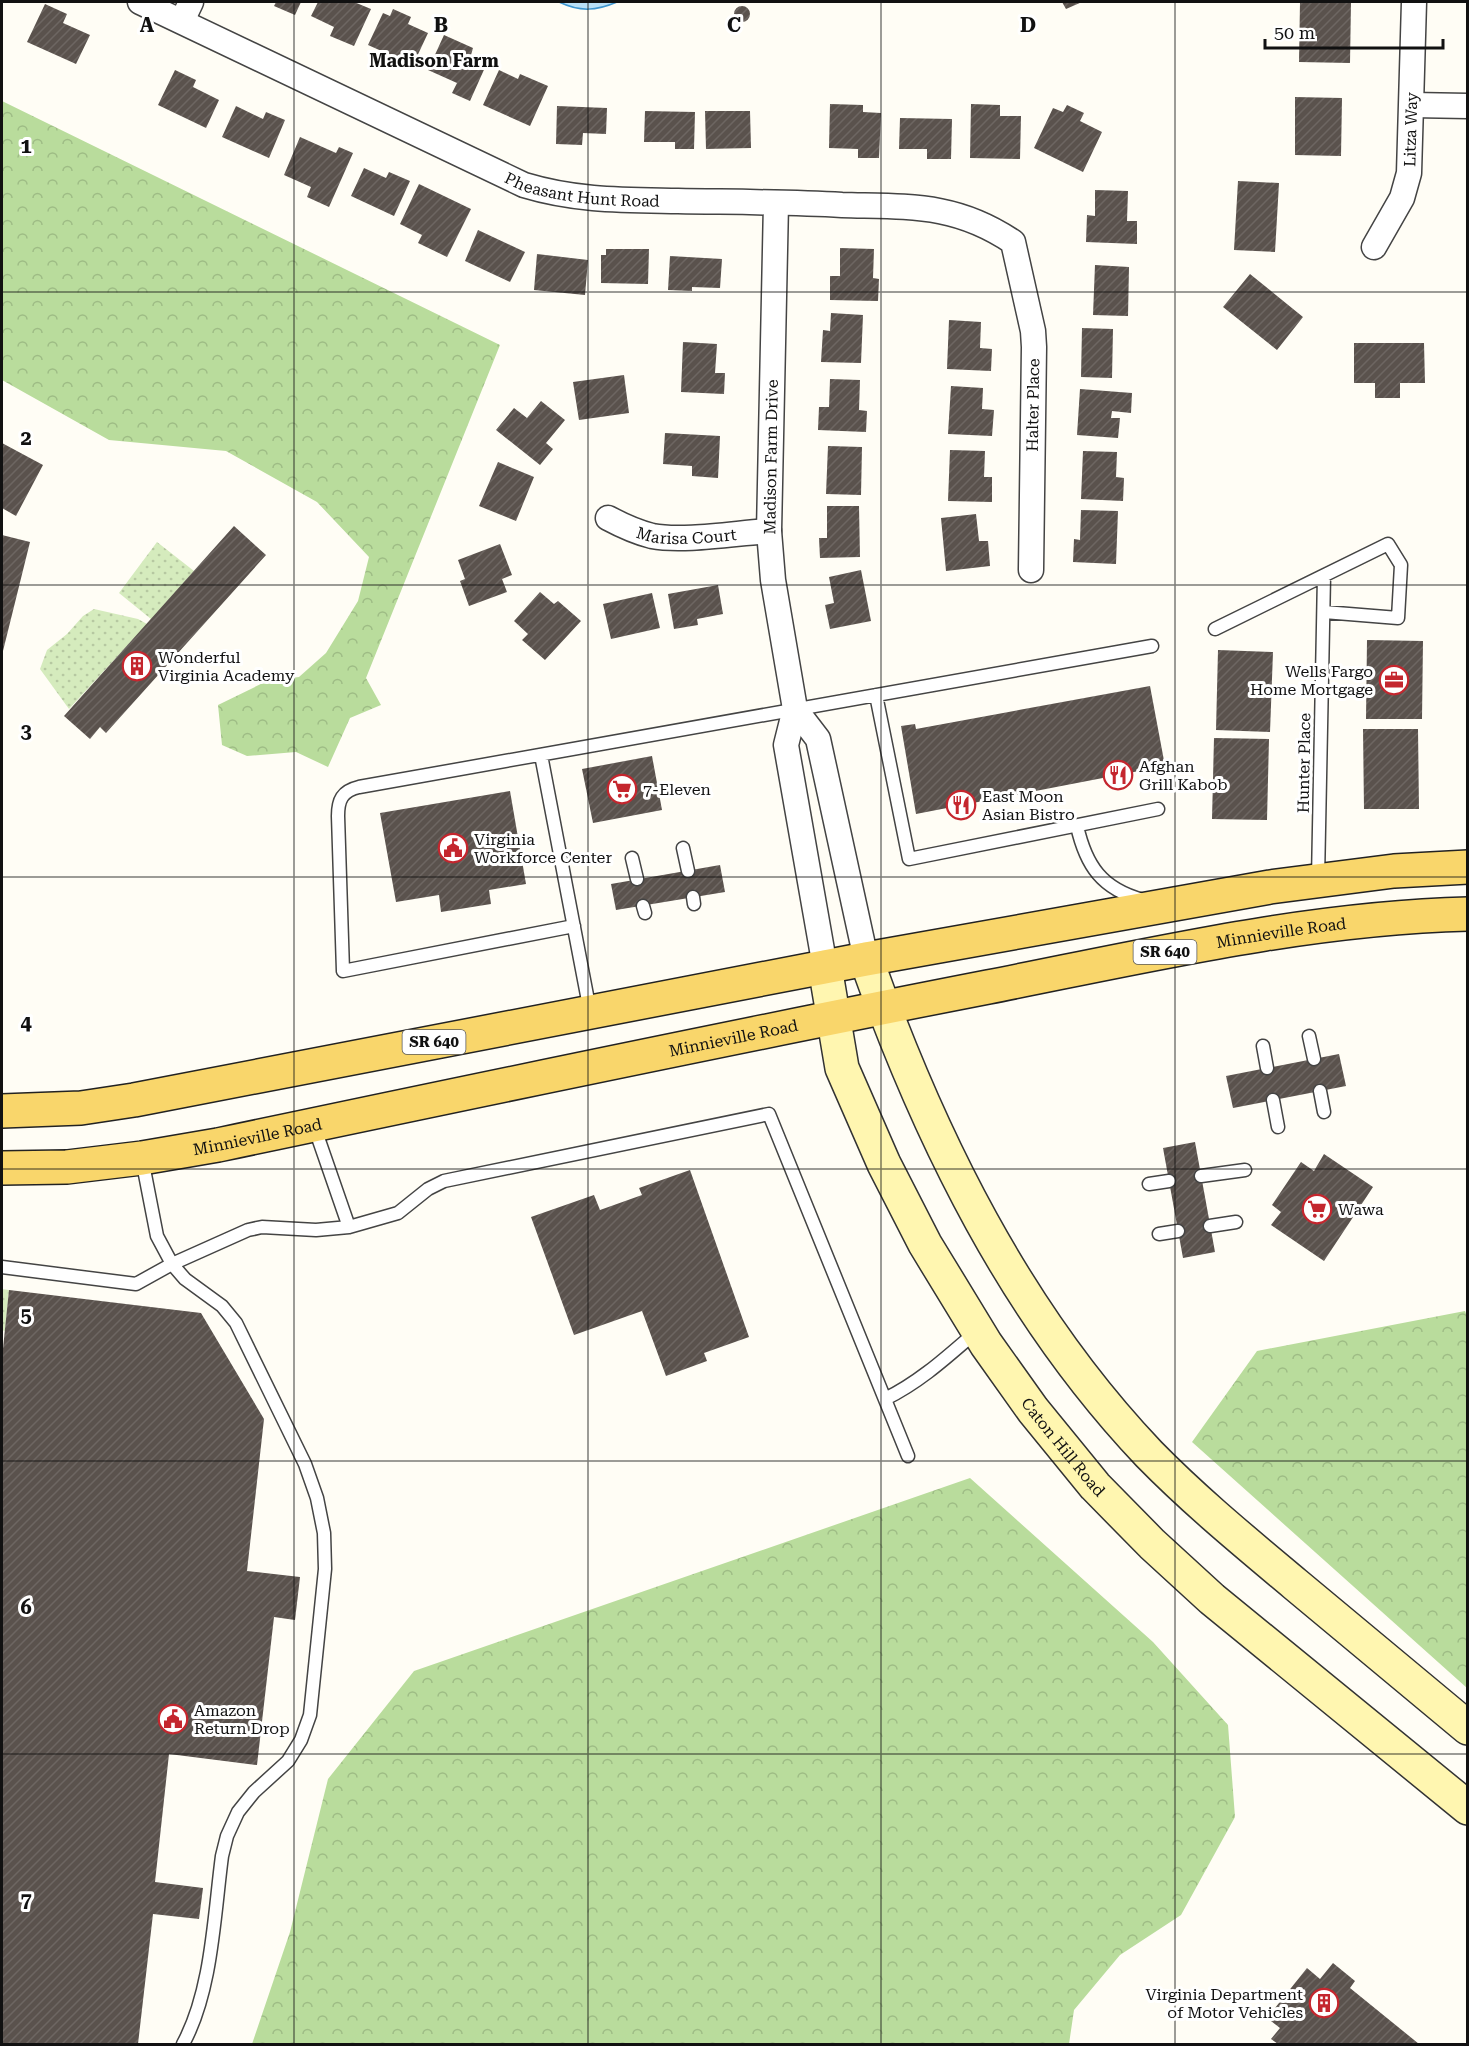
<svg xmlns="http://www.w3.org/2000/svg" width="1469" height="2046" font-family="'Roboto Serif',serif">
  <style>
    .forest { fill: url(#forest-crowns) }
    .park { fill: url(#park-dots) }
    .water { fill: #b9e0f7; stroke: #3f96cf; stroke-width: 1.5 }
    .building { fill: url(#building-hatch) }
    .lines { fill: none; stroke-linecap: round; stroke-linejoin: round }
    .service-casing { stroke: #444; stroke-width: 15 }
    .minor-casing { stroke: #444; stroke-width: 27 }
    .secondary-casing { stroke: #333; stroke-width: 36 }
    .primary-casing { stroke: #222; stroke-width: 36 }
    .service { stroke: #fff; stroke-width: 12 }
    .minor { stroke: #fff; stroke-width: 24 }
    .secondary { stroke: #fff6b0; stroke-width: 33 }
    .primary { stroke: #f9d66b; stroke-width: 33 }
    .grid { fill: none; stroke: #111; stroke-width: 1.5; stroke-opacity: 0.55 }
    .labels { text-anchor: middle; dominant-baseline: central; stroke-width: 6; stroke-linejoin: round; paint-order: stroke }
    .shield { fill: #fff; stroke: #585858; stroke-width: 1.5 }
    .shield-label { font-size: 15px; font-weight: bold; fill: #111 }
    .street-label { font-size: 16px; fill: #111; stroke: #fff }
    .poi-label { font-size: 16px; fill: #111; stroke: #fff; text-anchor: start }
    .neighbourhood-label { font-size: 18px; font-weight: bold; fill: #111; stroke: #fff }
    .grid-label { font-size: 20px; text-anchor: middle; font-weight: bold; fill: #111; stroke: #fff; stroke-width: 6; stroke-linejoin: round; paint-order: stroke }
  </style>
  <defs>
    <pattern id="forest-crowns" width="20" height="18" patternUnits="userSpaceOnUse" patternTransform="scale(1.5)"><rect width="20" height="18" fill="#b9dc9c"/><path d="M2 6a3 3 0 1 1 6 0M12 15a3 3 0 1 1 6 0" fill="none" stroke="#9ebc85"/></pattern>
    <pattern id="park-dots" width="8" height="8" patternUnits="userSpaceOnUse" patternTransform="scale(1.5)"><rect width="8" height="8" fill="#d5ebbd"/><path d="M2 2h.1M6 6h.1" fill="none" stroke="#b6c8a1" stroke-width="1.8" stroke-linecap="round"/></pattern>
    <pattern id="building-hatch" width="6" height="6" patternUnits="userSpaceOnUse" patternTransform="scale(1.5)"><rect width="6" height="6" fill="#5a524d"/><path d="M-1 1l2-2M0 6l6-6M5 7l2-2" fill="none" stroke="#6d6662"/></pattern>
  </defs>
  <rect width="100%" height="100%" fill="#fffdf5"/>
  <!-- forest -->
  <path class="forest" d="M2 101 500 345 366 678 381 705 350 718 328 767 296 752 247 756 222 745 218 705 267 681 299 677 326 653 358 601 369 557 317 502 226 451 109 440 2 380Z
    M1465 1311 1468 1319 1467 1688 1192 1442 1257 1351Z
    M970 1478 1153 1642 1228 1725 1235 1817 1181 1915 1120 1955 1074 2010 1069 2044H252L290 1932 328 1779 414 1671Z"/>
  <!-- park -->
  <path class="park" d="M157 542 194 571 151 619 119 593Z
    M94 609 138 619 147 624 69 709 40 669 47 650 67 634 83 616Z
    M2 1289 9 1290 5 1331 2 1330Z"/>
  <!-- water -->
  <path class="water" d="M559 2H617C596 11 580 12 559 2Z"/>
  <!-- building -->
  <path class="building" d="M276 2H301L295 15 274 6Z
    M318 2H354L371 9 354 46 330 36 334 27 311 16Z
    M1062 2H1082L1066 9Z
    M1300 2H1351L1350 63 1299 62Z
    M45 4 67 14 63 23 90 35 76 64 27 42Z
    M734 14a8 8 0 1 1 16 0a8 8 0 1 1-16 0Z
    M393 9 411 17 408 24 428 33 413 65 368 45 383 13 390 16Z
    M444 35 473 48 471 55 487 63 470 101 452 93 457 83 428 70Z
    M175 70 196 80 193 87 219 100 206 128 158 105Z
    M499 70 518 79 520 74 548 86 530 126 483 105Z
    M1295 97 1342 98 1341 156 1295 155Z
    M830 104 863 105V112L881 113 879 158H858V149L829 148Z
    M971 104 1000 105V116H1021L1020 159 970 158Z
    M1067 105 1084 113 1080 121 1102 132 1083 172 1034 148 1053 108 1063 112Z
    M236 106 263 119 266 112 285 120 269 158 222 137Z
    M557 106 607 108 606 134 583 133 582 145 556 144Z
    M645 111 695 112 694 149H675V142H644Z
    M705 111H750L751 148 706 149Z
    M900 118 952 119 951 159H927V149H899Z
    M300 137 336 153 339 147 353 153 329 207 307 197 311 187 284 175Z
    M364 168 386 178 389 172 410 181 394 216 351 196Z
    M1238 181 1279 183 1275 252 1234 250Z
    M419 184 471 209 447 257 418 243 422 235 400 224Z
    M1095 190 1128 191 1127 221H1137V244L1086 242 1087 215 1095 216Z
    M478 230 525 252 510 282 465 261Z
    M840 248 874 249 873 278 879 279 878 301 830 300V276H840Z
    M606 249H649L648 284 601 283V255H606Z
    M537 254 588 260 585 295 534 290Z
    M670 256 722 259 720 288 692 287V291L668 290Z
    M1095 265 1129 267 1128 316 1093 315Z
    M1250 274 1303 317 1277 350 1223 307Z
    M831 313 863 315 861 363 821 362 823 330 830 331Z
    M949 320 981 322 980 348 992 349 991 371 947 369Z
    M1082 328 1113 329 1112 378 1081 377Z
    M683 342 717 344 715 373H725L724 394 681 392Z
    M1354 343H1424L1425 383H1400V398H1375V383H1354Z
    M624 375 629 413 579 420 573 382Z
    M830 379 860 380 859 410 867 411 866 432 818 430 819 407H829Z
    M951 386 983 388 982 409 994 410 992 436 948 434Z
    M1080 389 1132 393 1131 413 1112 411 1111 418H1120L1118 438 1077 435Z
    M541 401 565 420 546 443 553 449 540 465 496 430 514 408 527 418Z
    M665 433 720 436 718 478 692 476V466L663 464Z
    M2 443 43 465 16 516 2 508Z
    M828 446 862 447 861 495 826 494Z
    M950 450 985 451 984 477H992V502L948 501Z
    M1083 451 1117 452 1116 477 1124 478 1123 501 1081 499Z
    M498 462 534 477 516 521 479 506Z
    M827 506H859L860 557 820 558 819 538H827Z
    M1081 510 1118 511 1116 564 1073 562 1074 539 1080 540Z
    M976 514 979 541H988L990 566 946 571 941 518Z
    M234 526 266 555 106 733 100 727 90 739 64 716Z
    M2 535 30 542 2 655Z
    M500 544 512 575 502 579 507 592 469 606 460 581 465 579 458 560Z
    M861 570 871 621 830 629 825 605 834 603 829 577Z
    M718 585 723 614 697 619 698 625 674 629 668 594Z
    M540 592 554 604 558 601 581 621 545 660 522 640 528 634 514 621Z
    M652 593 660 628 611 639 603 604Z
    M1367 640 1423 641 1422 719H1366Z
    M1218 650 1273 652 1270 732 1216 730Z
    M1150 686 1165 766 916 814 901 726 915 724 916 729Z
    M1363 729H1418L1419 809H1364Z
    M1214 738 1269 739 1267 820 1212 819Z
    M652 756 662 810 593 823 582 769Z
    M510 791 526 884 489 890 491 904 441 912 439 895 396 902 380 813Z
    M720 865 725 892 616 910 611 884Z
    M1339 1054 1346 1086 1233 1108 1226 1076Z
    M1195 1142 1215 1252 1183 1258 1163 1148Z
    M1324 1154 1373 1187 1324 1261 1271 1225 1281 1212 1272 1205 1301 1162 1314 1171Z
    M690 1170 749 1337 704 1353 707 1361 666 1376 642 1311 574 1335 531 1217 594 1195 600 1210 642 1195 639 1188Z
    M9 1290 201 1313 264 1419 247 1571 300 1577 295 1620 274 1617 257 1765 169 1754 155 1882 203 1888 199 1919 153 1914 138 2044H2V1358Z
    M1333 1963 1355 1981 1350 1988 1419 2044H1278L1271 2039 1280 2028 1267 2018 1307 1968 1320 1979Z"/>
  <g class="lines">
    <!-- service casing -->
    <g class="service-casing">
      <path id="service" d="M1215 629 1388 544 1401 565 1398 618 1324 612
        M876 695 909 859 1158 809
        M541 755 590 1011
        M1077 826C1086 866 1102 889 1143 900
        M683 848 688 871
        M632 858 637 879
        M1318 879 1324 576
        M693 897 694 904
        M643 906 645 913
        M574 926 343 971 338 816C338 800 342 791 359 787L1152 646
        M1309 1036 1314 1059
        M1263 1046 1267 1068
        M1320 1091 1324 1112
        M1273 1100 1278 1127
        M314 1126 349 1227
        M142 1159 157 1236 172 1264 185 1279 222 1306 236 1323 305 1464 317 1498 324 1533 325 1569 310 1715 301 1740 288 1761 254 1792 238 1812 227 1836 222 1856C214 1916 212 1991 183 2044
        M1201 1176 1245 1170
        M1149 1184 1169 1181
        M1210 1226 1236 1222
        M1159 1234 1178 1231
        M2 1267 136 1284 172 1264 248 1230 262 1227 316 1230 349 1227 398 1213 428 1189 444 1181 769 1114 908 1456
        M885 1399C920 1382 948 1356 977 1331"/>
    </g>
    <!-- minor casing -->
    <g class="minor-casing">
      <g id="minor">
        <path id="s1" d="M140 2 524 185C577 201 624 200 678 201 733 202 788 202 842 205 909 207 955 203 1013 242L1033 331 1034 347 1031 570"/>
        <path d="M182 21 191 2"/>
        <path d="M1412 105 1468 106"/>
        <path d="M776 203 769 531 773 580 795 709 786 745 825 967"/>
        <path id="s2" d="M1374 247 1402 198 1409 173 1414 2"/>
        <path id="s3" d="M608 518C623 526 636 532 652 536 683 542 736 533 769 531"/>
        <path d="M795 709 818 739 866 959"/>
      </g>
    </g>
    <!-- secondary casing -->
    <g class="secondary-casing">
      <g id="secondary">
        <path d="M866 959C930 1139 1016 1314 1149 1454 1195 1501 1245 1542 1295 1584 1352 1632 1410 1680 1468 1728"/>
        <path id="s4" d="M825 967 842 1068 884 1164 925 1244 986 1344 1033 1410 1095 1486 1152 1544 1212 1599 1468 1808"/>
      </g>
    </g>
    <!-- primary casing -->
    <g class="primary-casing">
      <g id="primary">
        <path d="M2 1111 81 1108 134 1100 866 959 1270 887 1394 871 1468 867"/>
        <path id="s5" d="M2 1168 67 1167 142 1158 218 1145C474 1091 731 1037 988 987 1146 956 1306 918 1468 914"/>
      </g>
    </g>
    <!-- service -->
    <use href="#service" class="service"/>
    <!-- minor -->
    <use href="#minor" class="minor"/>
    <!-- secondary -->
    <use href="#secondary" class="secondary"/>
    <!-- primary -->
    <use href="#primary" class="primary"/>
  </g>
  <!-- grid -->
  <path class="grid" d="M294 2V2044M588 2V2044M881 2V2044M1175 2V2044M2 292H1468M2 585H1468M2 877H1468M2 1169H1468M2 1461H1468M2 1754H1468"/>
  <!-- icons -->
  <defs>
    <g id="building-ring" transform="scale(1.5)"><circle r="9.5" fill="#fff" stroke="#c4262e" stroke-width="1.5"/><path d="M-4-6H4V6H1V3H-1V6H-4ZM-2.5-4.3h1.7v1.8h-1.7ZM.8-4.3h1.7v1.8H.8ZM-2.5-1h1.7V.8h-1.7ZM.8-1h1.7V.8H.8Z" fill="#c4262e"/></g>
    <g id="office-ring" transform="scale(1.5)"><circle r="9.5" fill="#fff" stroke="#c4262e" stroke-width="1.5"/><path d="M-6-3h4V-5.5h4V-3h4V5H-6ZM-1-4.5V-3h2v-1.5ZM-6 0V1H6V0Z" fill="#c4262e"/></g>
    <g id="restaurant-ring" transform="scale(1.5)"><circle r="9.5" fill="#fff" stroke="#c4262e" stroke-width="1.5"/><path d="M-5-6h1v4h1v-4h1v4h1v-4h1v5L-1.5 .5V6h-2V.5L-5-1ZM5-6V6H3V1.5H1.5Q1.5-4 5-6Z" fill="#c4262e"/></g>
    <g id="supermarket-ring" transform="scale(1.5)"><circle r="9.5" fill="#fff" stroke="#c4262e" stroke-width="1.5"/><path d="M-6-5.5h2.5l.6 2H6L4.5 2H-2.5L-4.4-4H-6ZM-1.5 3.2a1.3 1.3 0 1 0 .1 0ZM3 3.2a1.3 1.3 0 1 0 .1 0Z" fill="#c4262e"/></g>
    <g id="civic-ring" transform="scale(1.5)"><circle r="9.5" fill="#fff" stroke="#c4262e" stroke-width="1.5"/><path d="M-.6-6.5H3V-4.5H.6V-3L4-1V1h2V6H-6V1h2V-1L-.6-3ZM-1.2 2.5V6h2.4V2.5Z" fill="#c4262e"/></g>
  </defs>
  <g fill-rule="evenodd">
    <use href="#building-ring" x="137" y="666"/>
    <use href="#office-ring" x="1394" y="680"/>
    <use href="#restaurant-ring" x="1118" y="775"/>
    <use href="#supermarket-ring" x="622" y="789"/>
    <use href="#restaurant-ring" x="961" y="805"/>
    <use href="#civic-ring" x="453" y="848"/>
    <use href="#supermarket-ring" x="1317" y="1209"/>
    <use href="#civic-ring" x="173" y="1719"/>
    <use href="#building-ring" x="1324" y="2003"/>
  </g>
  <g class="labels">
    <!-- shield labels -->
    <g class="shield">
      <rect x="1133.5" y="940" width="63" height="24" rx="4.5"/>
      <rect x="402.5" y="1030" width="63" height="24" rx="4.5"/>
    </g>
    <g class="shield-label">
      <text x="1165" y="952">SR 640</text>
      <text x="434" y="1042">SR 640</text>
    </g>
    <!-- street labels -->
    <g class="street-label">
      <text stroke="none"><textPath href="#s2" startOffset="126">Litza Way</textPath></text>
      <text stroke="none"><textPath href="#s1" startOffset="484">Pheasant Hunt Road</textPath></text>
      <text transform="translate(1033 405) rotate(-89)">Halter Place</text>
      <text transform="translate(771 457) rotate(-89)">Madison Farm Drive</text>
      <text stroke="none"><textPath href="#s3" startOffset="82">Marisa Court</textPath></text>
      <text transform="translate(1304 763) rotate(-89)">Hunter Place</text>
      <text stroke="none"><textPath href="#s5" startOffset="1302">Minnieville Road</textPath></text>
      <text stroke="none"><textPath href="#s5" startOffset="744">Minnieville Road</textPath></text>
      <text stroke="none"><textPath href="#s5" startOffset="258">Minnieville Road</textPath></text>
      <text stroke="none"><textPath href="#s4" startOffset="543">Caton Hill Road</textPath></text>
    </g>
    <!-- poi labels -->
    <g class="poi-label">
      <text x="158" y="657">Wonderful<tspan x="158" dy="18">Virginia Academy</tspan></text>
      <text x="1373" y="671" text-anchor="end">Wells Fargo<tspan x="1373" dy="18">Home Mortgage</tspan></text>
      <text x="1139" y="766">Afghan<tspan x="1139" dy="18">Grill Kabob</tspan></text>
      <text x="643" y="789">7-Eleven</text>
      <text x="982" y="796">East Moon<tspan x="982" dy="18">Asian Bistro</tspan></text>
      <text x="474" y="839">Virginia<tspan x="474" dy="18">Workforce Center</tspan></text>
      <text x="1338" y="1209">Wawa</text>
      <text x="194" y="1710">Amazon<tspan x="194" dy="18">Return Drop</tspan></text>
      <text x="1303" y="1994" text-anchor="end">Virginia Department<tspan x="1303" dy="18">of Motor Vehicles</tspan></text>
    </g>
    <!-- neighbourhood labels -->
    <g class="neighbourhood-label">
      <text x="434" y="60">Madison Farm</text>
    </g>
  </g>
  <g class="grid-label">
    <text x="147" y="32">A</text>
    <text x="441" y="32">B</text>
    <text x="734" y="32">C</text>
    <text x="1028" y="32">D</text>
    <text x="26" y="153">1</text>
    <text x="26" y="445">2</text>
    <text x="26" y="738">3</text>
    <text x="26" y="1030">4</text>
    <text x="26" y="1322">5</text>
    <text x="26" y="1614">6</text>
    <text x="26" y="1907">7</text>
  </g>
  <!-- border -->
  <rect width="1469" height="2046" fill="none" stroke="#111111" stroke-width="6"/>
  <!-- scale -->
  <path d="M1265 39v9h178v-9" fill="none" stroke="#111111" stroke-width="3"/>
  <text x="1274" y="39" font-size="18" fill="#111111" stroke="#ffffff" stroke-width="4.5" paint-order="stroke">50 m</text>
</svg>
